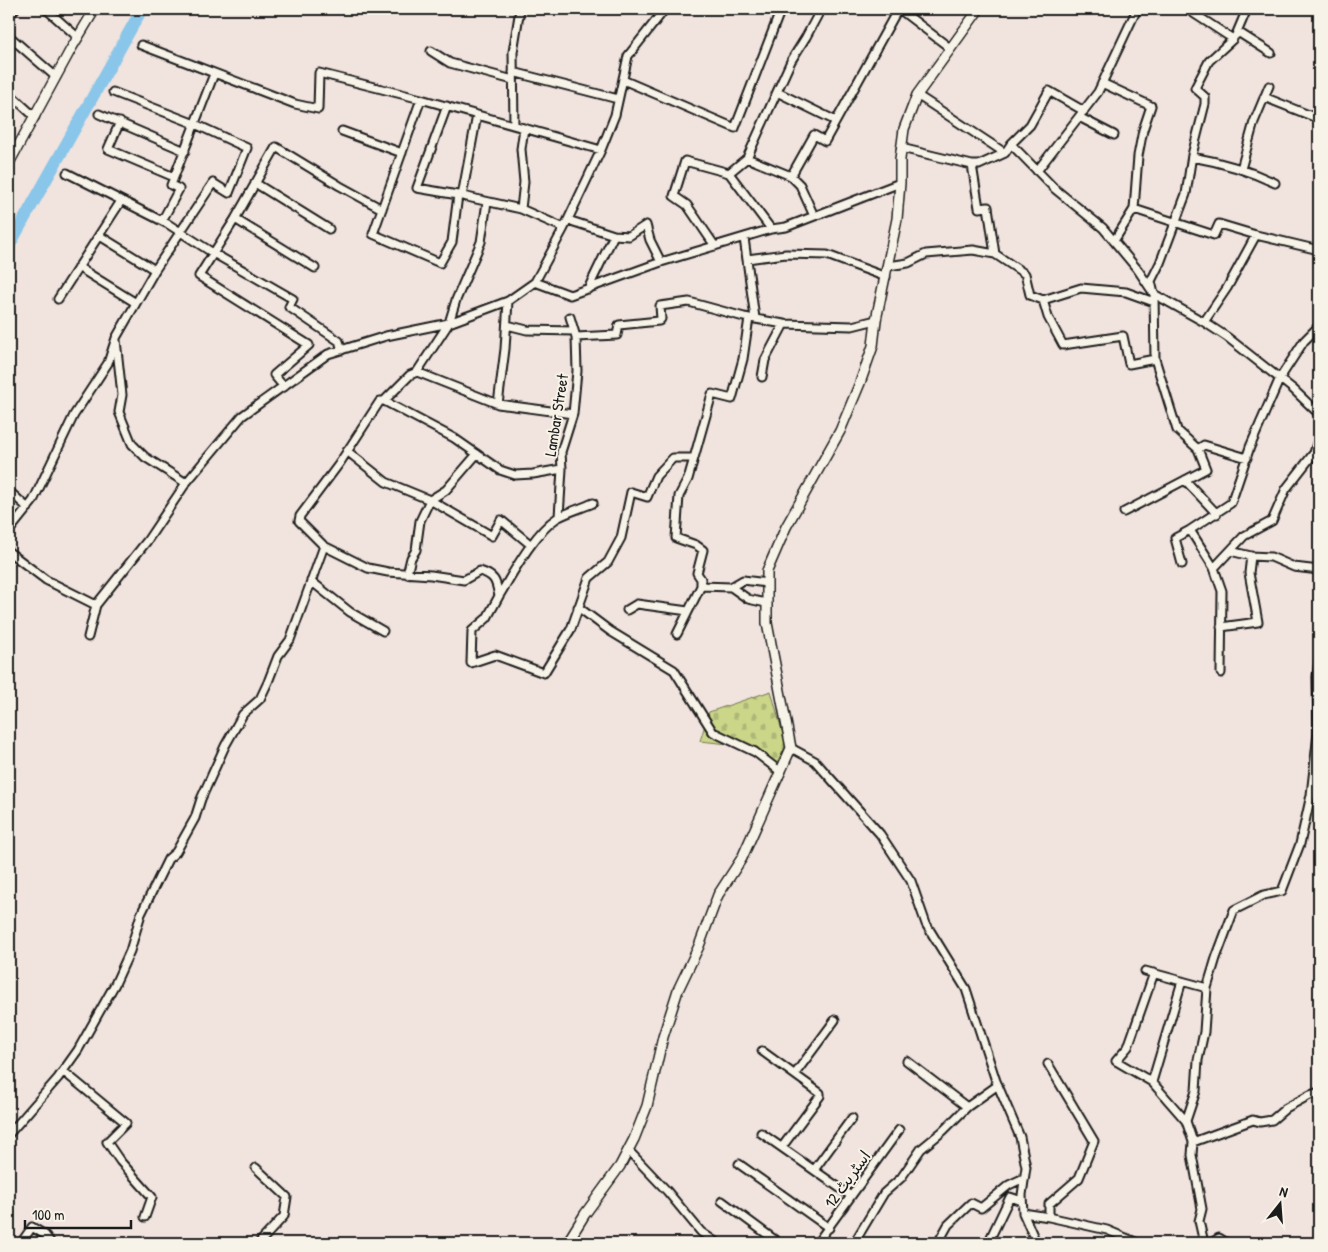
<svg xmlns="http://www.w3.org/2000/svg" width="1328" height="1252" font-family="'Patrick Hand','Playpen Sans Arabic',sans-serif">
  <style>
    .cemetery { fill: url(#cemetery-stones); stroke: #747952 }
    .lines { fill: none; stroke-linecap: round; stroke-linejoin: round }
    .river { stroke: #89c6e9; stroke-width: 12 }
    .minor-casing { stroke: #1c1c1c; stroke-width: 11 }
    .tertiary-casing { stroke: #1c1c1c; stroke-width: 12 }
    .minor { stroke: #f7f3e8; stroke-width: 7 }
    .tertiary { stroke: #f7f3e8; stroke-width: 9 }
    .labels { text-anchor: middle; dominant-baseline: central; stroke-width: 4; stroke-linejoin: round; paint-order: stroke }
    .street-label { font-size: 16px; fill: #1c1c1c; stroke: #f7f3e8 }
  </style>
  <defs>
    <pattern id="cemetery-stones" width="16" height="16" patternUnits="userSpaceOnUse" patternTransform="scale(1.25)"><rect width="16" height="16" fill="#cbd689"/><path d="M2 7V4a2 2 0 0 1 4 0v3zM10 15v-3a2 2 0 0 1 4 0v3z" fill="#aeb776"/></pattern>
  </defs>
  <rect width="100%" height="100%" fill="#f1e3de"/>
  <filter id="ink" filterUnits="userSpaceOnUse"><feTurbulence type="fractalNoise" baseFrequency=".02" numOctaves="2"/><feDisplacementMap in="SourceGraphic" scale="10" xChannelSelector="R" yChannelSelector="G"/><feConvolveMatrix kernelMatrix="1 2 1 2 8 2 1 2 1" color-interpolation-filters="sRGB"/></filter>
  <g filter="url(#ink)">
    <!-- cemetery -->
    <path class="cemetery" d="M771 691 786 745 772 774 757 747 700 741 709 712Z"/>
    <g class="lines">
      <!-- river -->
      <path class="river" d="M9 246 142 9"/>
      <!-- minor casing -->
      <g class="minor-casing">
        <path id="minor" d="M46 9 73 33
          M899 9 950 48
          M9 16 15 9
          M1238 32 1271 53
          M1236 35 1247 9
          M9 36 56 77
          M141 45 295 104 318 109 319 73 421 99 601 150
          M431 51 450 63 513 80
          M513 72 618 99
          M623 80 735 128 781 9
          M1102 83 1151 106 1143 130 1138 156 1134 209 1114 241
          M777 92 836 121
          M9 93 35 117
          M917 95 1005 153 1011 144 1055 189 1103 228 1138 270 1154 294 1204 322 1227 337 1293 389 1319 414
          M1264 97 1319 119
          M421 99 373 234 440 263 452 242 458 195 521 209 564 228
          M447 106 417 188 458 195
          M99 114 185 151
          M1079 117 1114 135
          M120 122 108 149 174 177
          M514 125 513 52 520 9
          M342 131 402 153
          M1011 144 1030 125 1049 91 1084 111
          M901 148 972 165H979L1005 153
          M1192 157C1221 162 1248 170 1275 183
          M747 158 791 176 800 185 814 216
          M972 165 979 208 988 207 995 254
          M1241 169 1254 122 1269 86
          M1037 171 1098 92 1137 9
          M67 173 168 224 213 253 293 299 289 307 339 341 342 350
          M729 173 771 229
          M791 176 814 135 825 141 898 9
          M255 183 329 229
          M462 196 477 115
          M521 209 524 182 521 149 524 128
          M1134 209 1214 235 1219 224 1256 235 1319 250
          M235 219 315 268
          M568 220 614 235
          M162 221 179 189 171 185 214 74
          M100 236 155 270 213 183 229 193 247 148 195 124 113 92
          M744 238 755 318
          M715 246 687 205 674 196 685 161 729 173 747 158 791 61 806 37 821 9
          M747 259 786 254 827 255 886 277
          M888 266 908 263 926 254 973 250 995 254 1025 274 1030 295 1043 300 1048 317 1063 345 1123 336 1129 364 1155 359 1154 294 1151 281 1160 263 1186 194 1192 155 1205 104V97L1195 88 1209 61 1233 39 1187 9
          M78 267 136 303
          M535 282 570 295 661 262 771 229 786 227 900 183
          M588 289 614 235 629 236 646 225 650 240 661 262
          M58 299 121 201
          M1043 300 1081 288 1126 292 1154 302
          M1204 322 1227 288 1256 235
          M507 325 527 330 574 331
          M576 337 617 335 619 325 659 321 661 319 660 306 689 302 744 317 784 324 852 326 876 320
          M116 340 122 395 119 412 132 444 145 457 186 483
          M417 372 449 323 456 300 481 242 487 202
          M762 377 765 360 784 324
          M284 387 274 375 309 345 199 276 235 219 276 147 340 186 382 209
          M384 401 410 375 417 372 498 404 573 414
          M498 404 505 349 508 301
          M1198 449 1204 445 1247 458
          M347 451 386 482 430 500 492 536 501 520 531 545
          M694 458 688 479 679 496 676 538 696 545 703 550 697 573 701 579V586
          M1185 480 1217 514
          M9 491 28 508
          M1124 512 1206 469 1198 449 1177 430 1155 359
          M559 517 562 469 561 452 573 414 577 371 576 337 570 317
          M9 531 33 501 74 415 108 363 116 338 155 270
          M324 546 368 568 388 572 431 575 464 580 480 571C496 576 496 582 499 596 513 573 534 533 557 518 568 512 582 508 593 503
          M1230 551 1251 556 1271 557 1294 567 1319 570
          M9 552 46 580 96 605
          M1182 564 1175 538 1190 530
          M1214 568 1190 530 1231 503 1250 447 1280 378 1304 341 1319 326
          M407 574 411 558 416 550 420 521 430 500 446 490 477 454
          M311 581 350 612 383 631
          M731 587 748 599 766 603
          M499 596 487 618 472 631 471 663 495 655 544 673 571 629 589 578 608 562 621 538 631 492 647 497 656 476 673 458H694L712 394 732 399 743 359 749 318
          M578 607 610 631 674 670 713 732 755 752 781 772
          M627 610 637 604 688 611
          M1221 627 1258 622 1249 573 1251 556
          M677 634 701 586 731 587 743 580 767 583
          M88 637 96 605 147 541 186 483 242 416 328 354 386 336 449 323 508 301 535 282 564 228 601 150 615 115 628 56 665 9
          M1221 673 1222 591 1214 568 1244 536 1272 521 1286 489 1314 453 1319 437
          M791 748 815 761 880 834 911 881 926 924 966 989 996 1081 1020 1137 1026 1167 1022 1195 1023 1213 1035 1240V1243
          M1145 971 1207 988
          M1182 981 1152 1082 1186 1121
          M762 1051 820 1093V1096L782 1147
          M907 1061 967 1107
          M63 1071 126 1123 107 1142 120 1161 152 1197 145 1217
          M795 1074 835 1020
          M1152 1082 1116 1061 1128 1047 1154 973
          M761 1133 851 1196
          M9 1134 58 1078 78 1050 115 984 130 951 141 914 168 859 176 852 195 818 201 799 225 746 243 714 260 699 268 682 278 656 290 640 324 546 299 521 300 516 339 464 380 401H384L454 438 500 470 515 475 533 474 562 469
          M1193 1142 1253 1120 1260 1122 1272 1120 1286 1108 1310 1095 1319 1092
          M628 1150 667 1191 701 1232 717 1243
          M739 1164 829 1228
          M256 1168 287 1197 284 1216 259 1243
          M814 1170 852 1118
          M722 1201 779 1243
          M1023 1213 1049 1217V1204L1079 1178 1094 1141 1048 1064
          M1049 1217 1107 1230 1138 1243
          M21 1243 32 1227 45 1235 51 1243
          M817 1243 899 1130
          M854 1243 884 1193 901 1178 921 1149 943 1131 967 1107 998 1085
          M938 1243 948 1225 971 1203 981 1208 1009 1185 1024 1178
          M988 1243 1010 1197 1022 1201
          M1204 1243 1199 1221 1202 1209 1192 1155 1193 1142 1186 1121 1196 1091 1198 1060 1204 1032 1207 988 1216 958 1234 910 1264 895 1282 891 1300 844 1311 795 1318 733 1317 677 1319 660
          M1211 1243 1219 1238 1227 1243"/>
      </g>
      <!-- tertiary casing -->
      <g class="tertiary-casing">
        <path id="tertiary" d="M9 163 71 49 95 9
          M567 1243 585 1214 620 1166 634 1139 647 1106 663 1037 678 990 699 946 718 895 742 858 791 748 767 623V571L786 527 840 431 860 383 873 346 876 320 897 219 900 183V159L904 129 917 95 979 9"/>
      </g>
      <!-- minor -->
      <use href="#minor" class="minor"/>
      <!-- tertiary -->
      <use href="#tertiary" class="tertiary"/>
    </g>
  </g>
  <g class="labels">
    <!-- street labels -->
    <g class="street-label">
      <text transform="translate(556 415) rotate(-81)">Lambar Street</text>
      <text transform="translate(847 1179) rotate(-54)">اسٹریٹ 12</text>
    </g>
  </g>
  <!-- margin -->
  <rect width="1328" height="1252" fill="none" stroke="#f7f3e8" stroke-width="30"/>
  <rect x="15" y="15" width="1298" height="1222" fill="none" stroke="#1c1c1c" stroke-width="2" filter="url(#ink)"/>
  <!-- north arrow -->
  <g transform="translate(1280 1204) rotate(17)" stroke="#f7f3e8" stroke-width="4" paint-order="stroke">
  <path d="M0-4L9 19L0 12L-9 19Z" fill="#1c1c1c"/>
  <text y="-8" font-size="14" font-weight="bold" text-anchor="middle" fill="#1c1c1c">N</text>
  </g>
  <!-- scale -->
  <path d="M25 1220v8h106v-8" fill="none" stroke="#1c1c1c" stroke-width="2.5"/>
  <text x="32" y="1220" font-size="15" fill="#1c1c1c" stroke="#f7f3e8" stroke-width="4" paint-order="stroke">100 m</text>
</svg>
